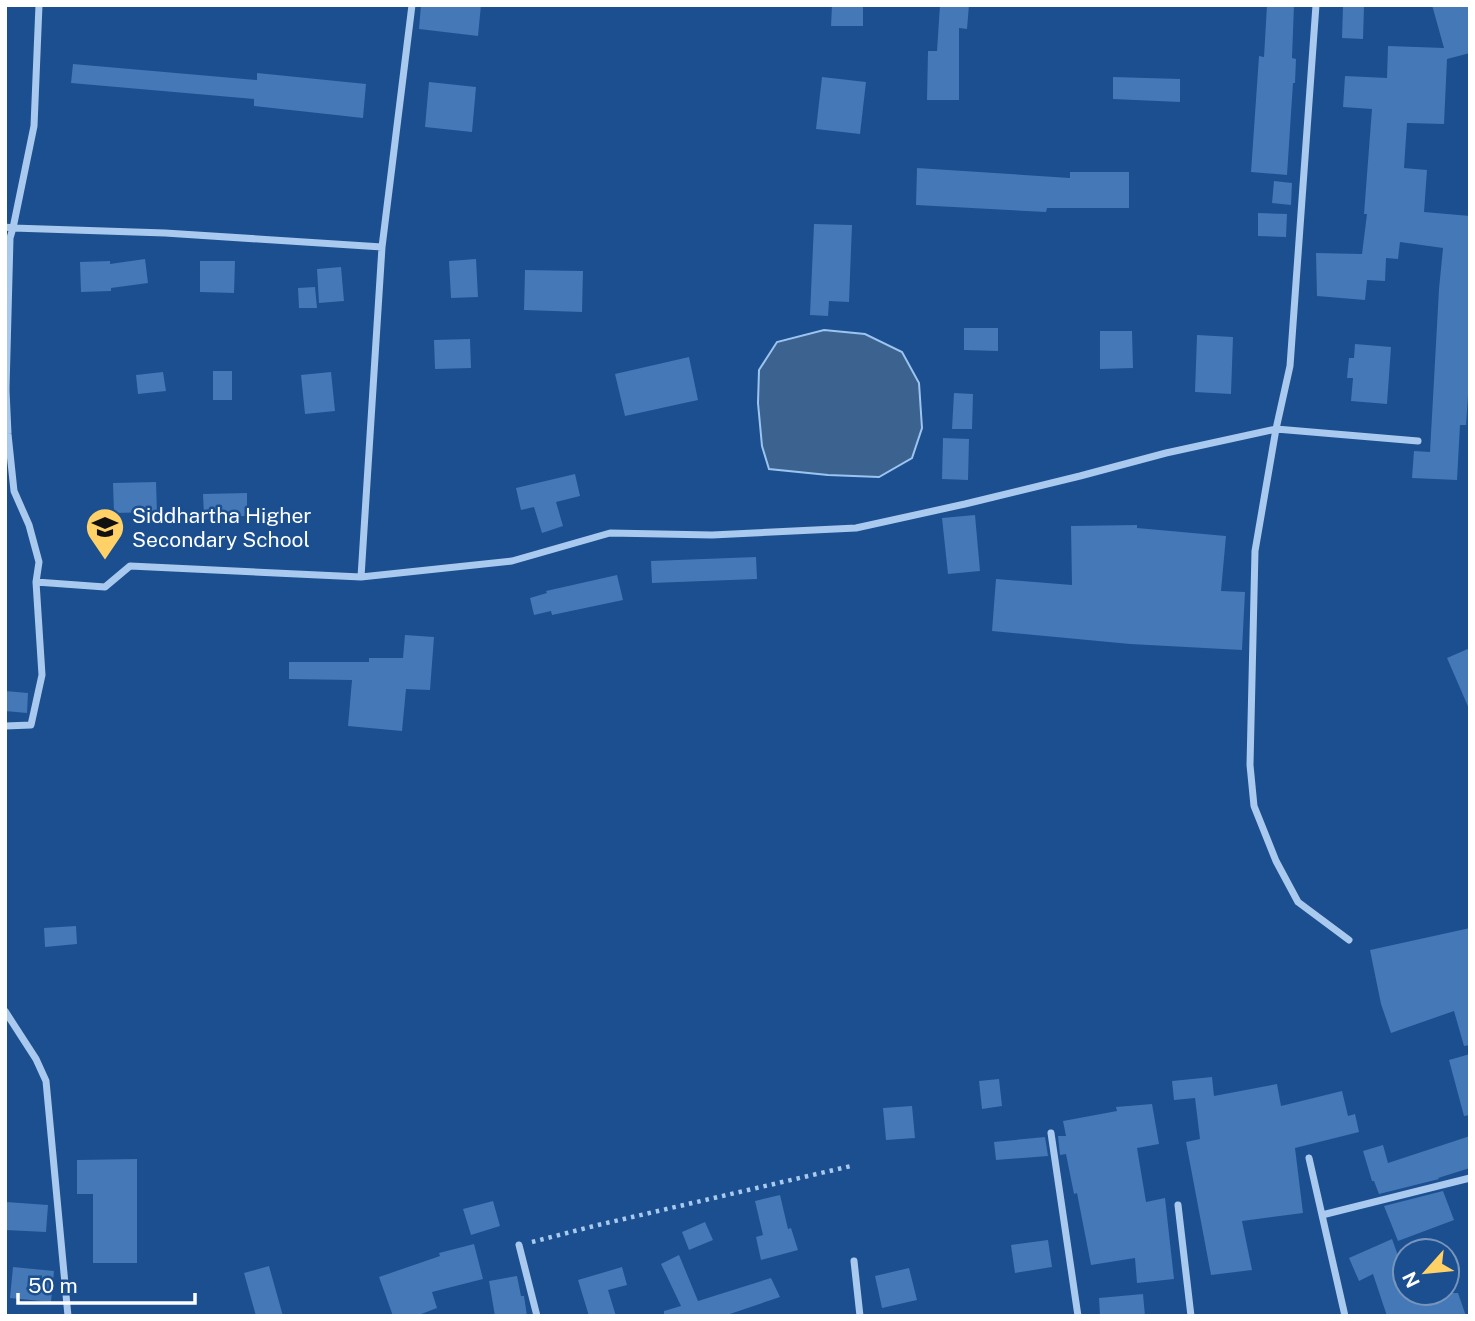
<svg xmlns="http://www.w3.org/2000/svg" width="1475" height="1321" font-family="'Public Sans',sans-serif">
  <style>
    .water { fill: #3c6290; stroke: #9cc4f0; stroke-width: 2 }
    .building { fill: #4478b7 }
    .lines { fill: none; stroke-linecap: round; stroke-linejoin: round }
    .path { stroke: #a9c9ee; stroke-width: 4.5; stroke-dasharray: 3.5 5; stroke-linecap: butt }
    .street { stroke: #a9c9ee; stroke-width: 7 }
    .labels { text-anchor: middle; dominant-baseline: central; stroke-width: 5; stroke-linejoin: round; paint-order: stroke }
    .poi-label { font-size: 21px; fill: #fff; stroke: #1b4f8f; text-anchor: start }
  </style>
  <rect width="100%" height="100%" fill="#1b4f8f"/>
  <!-- water -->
  <path class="water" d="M824 330 865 334 902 352 919 383 922 428 912 458 879 477 828 475 769 469 762 446 758 403 759 370 777 342Z"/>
  <!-- building -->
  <path class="building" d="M421 5H481L478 36 419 29Z
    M832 5H863V26H831Z
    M940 5H969L967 29 959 28V100H927L928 51H937Z
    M1267 5H1294L1292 58 1296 59 1295 83H1293L1287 175 1251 172 1259 56 1264 57Z
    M1432 5H1470V53L1447 59 1444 124 1407 123 1404 168 1427 170 1424 212 1470 216 1468 291H1470V366L1466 425H1460L1457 480 1412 478 1414 451 1430 452 1439 289 1443 248 1400 242 1398 259 1386 258 1385 281 1367 280 1365 300 1317 296 1316 253 1362 254 1367 214H1364L1372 109 1343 107 1345 76 1387 78 1388 46 1444 48Z
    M1343 6 1364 7 1363 39 1342 38Z
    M73 64 257 80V73L366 84 363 118 254 106V99L71 83Z
    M822 77 866 82 860 134 816 129Z
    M1113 77 1180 79V102L1113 99Z
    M429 82 476 87 472 132 425 127Z
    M917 168 1070 178V172H1129V208H1047L1046 212 916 205Z
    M1274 181 1292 183 1291 205 1272 203Z
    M1258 213 1287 214 1286 237 1258 236Z
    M814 224 852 225 849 302 829 301 828 316 810 315Z
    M145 259 148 283 111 288V291L81 292 80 262 110 261V264Z
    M476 259 478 297 451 298 449 261Z
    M200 261H235L234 293 200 292Z
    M341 267 344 301 319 303 317 269Z
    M525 270 583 271 582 312 524 310Z
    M315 287 317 308H299L298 288Z
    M964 328H998V351L964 350Z
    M1100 331H1132L1133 368 1100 369Z
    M1197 335 1233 337 1231 394 1195 392Z
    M470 339 471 368 435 369 434 340Z
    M1355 344 1391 347 1387 404 1351 401 1353 378H1347L1349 358H1354Z
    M689 357 698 400 625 416 615 374Z
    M213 371H232V400H213Z
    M163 372 166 391 138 394 136 375Z
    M331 372 335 411 305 414 301 375Z
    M954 393 973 394 972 429H952Z
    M943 438 969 439 968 480 942 479Z
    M575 474 580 496 556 502 563 526 542 533 534 507 521 510 516 488Z
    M156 482 157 512 114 513 113 483Z
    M247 493V516H204L203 494Z
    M975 515 980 571 948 574 942 518Z
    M1137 525V528L1226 536 1221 591 1245 592 1242 650 1130 644 992 631 996 579 1072 585 1071 526Z
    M756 557 757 579 652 583 651 561Z
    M617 575 623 600 552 615 551 611 534 615 530 598 547 593 546 591Z
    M405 635 434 637 430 690 406 689 402 731 348 726 352 680 289 679V662H369V658H403Z
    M1470 648V711L1447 658Z
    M5 691 28 693 27 713 5 711Z
    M76 926 77 944 45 947 44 928Z
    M1470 928V1045L1464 1046 1454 1011 1391 1033 1381 1004 1370 950Z
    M1470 1054V1115L1464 1116 1449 1060Z
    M1212 1077 1214 1096 1277 1084 1281 1106 1342 1091 1348 1116 1355 1114 1359 1132 1295 1148 1303 1213 1242 1221 1252 1270 1211 1275 1186 1142 1200 1139 1195 1098 1174 1100 1172 1081Z
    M999 1079 1002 1106 982 1109 979 1081Z
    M1152 1104 1159 1144 1137 1148 1146 1202 1165 1198 1174 1279 1137 1283 1135 1258 1091 1265 1077 1193 1074 1194 1066 1154 1060 1155 1058 1136H1066L1063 1121 1117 1111 1116 1107Z
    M912 1106 915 1138 886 1140 883 1108Z
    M1470 1136V1168L1438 1178 1439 1179 1379 1194 1374 1181H1372L1363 1151 1383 1145 1388 1163Z
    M1045 1137 1048 1156 996 1160 994 1142Z
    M137 1159V1263H93V1194H77V1160Z
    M1443 1191 1454 1220 1398 1241 1384 1206Z
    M780 1195 788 1229 791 1228 798 1250 761 1260 756 1237 763 1235 755 1201Z
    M493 1201 500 1226 471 1235 463 1209Z
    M6 1202 48 1205 46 1232 5 1230Z
    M705 1222 713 1240 689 1250 682 1232Z
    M1392 1239 1405 1275V1293H1458L1466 1316H1387L1373 1274 1359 1281 1349 1258Z
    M1048 1240 1052 1267 1015 1273 1011 1245Z
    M474 1244 483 1279 432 1292 437 1308 416 1316H393L379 1277 440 1256 439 1253Z
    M679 1255 698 1301 771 1278 780 1297 724 1316H664V1311L681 1306 661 1264Z
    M269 1266 283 1316H256L244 1273Z
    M13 1267 54 1271 51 1302 10 1298Z
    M622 1267 627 1285 608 1290 616 1316H589L578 1280Z
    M909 1268 917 1300 882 1308 875 1276Z
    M517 1276 521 1296H524L527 1316H495L489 1281Z
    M1143 1294 1145 1316H1100L1099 1298Z"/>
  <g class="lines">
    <!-- path -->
    <path class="path" d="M532 1242 598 1225 851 1166"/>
    <!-- street -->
    <path class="street" d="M39 5 34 126 13 228 165 233 382 247 412 5
      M1316 5 1290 366 1276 429 1255 551 1250 765 1254 806 1276 861 1298 902 1349 940
      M5 227 13 228 10 238 6 390 8 434 14 491 29 525 39 562 36 582 42 675 31 725 5 726
      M361 577 382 247
      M36 582 105 587 130 566 361 577 512 561 610 533 712 535 856 528 965 504 1080 476 1166 453 1276 429 1418 441
      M5 1011 36 1059 46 1081 68 1316
      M1051 1133 1078 1316
      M1309 1158 1345 1316
      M1178 1205 1191 1316
      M1322 1215 1470 1178
      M519 1245 537 1316
      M854 1261 860 1316"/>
  </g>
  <!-- icons -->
  <defs>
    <g id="school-pin" transform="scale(2.0125)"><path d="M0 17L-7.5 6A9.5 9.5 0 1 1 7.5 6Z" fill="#ffd166" stroke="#1b4f8f"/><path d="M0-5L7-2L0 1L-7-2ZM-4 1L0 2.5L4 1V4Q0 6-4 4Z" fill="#111"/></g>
  </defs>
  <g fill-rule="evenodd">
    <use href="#school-pin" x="105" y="527"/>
  </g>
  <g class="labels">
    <!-- poi labels -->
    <g class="poi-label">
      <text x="132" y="515">Siddhartha Higher<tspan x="132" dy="24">Secondary School</tspan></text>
    </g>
  </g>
  <!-- border -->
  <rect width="1475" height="1321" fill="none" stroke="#ffffff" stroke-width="14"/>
  <!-- north arrow -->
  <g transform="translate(1426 1272) rotate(243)"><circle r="33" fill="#1b4f8f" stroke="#7695bc" stroke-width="2"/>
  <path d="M0-5L12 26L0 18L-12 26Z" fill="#ffd166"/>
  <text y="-10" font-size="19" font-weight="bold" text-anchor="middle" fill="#ffffff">N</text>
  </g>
  <!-- scale -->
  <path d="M18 1293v10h177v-10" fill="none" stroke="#ffffff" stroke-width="3.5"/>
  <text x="28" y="1293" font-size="21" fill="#ffffff" stroke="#1b4f8f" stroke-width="5" paint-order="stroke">50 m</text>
</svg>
